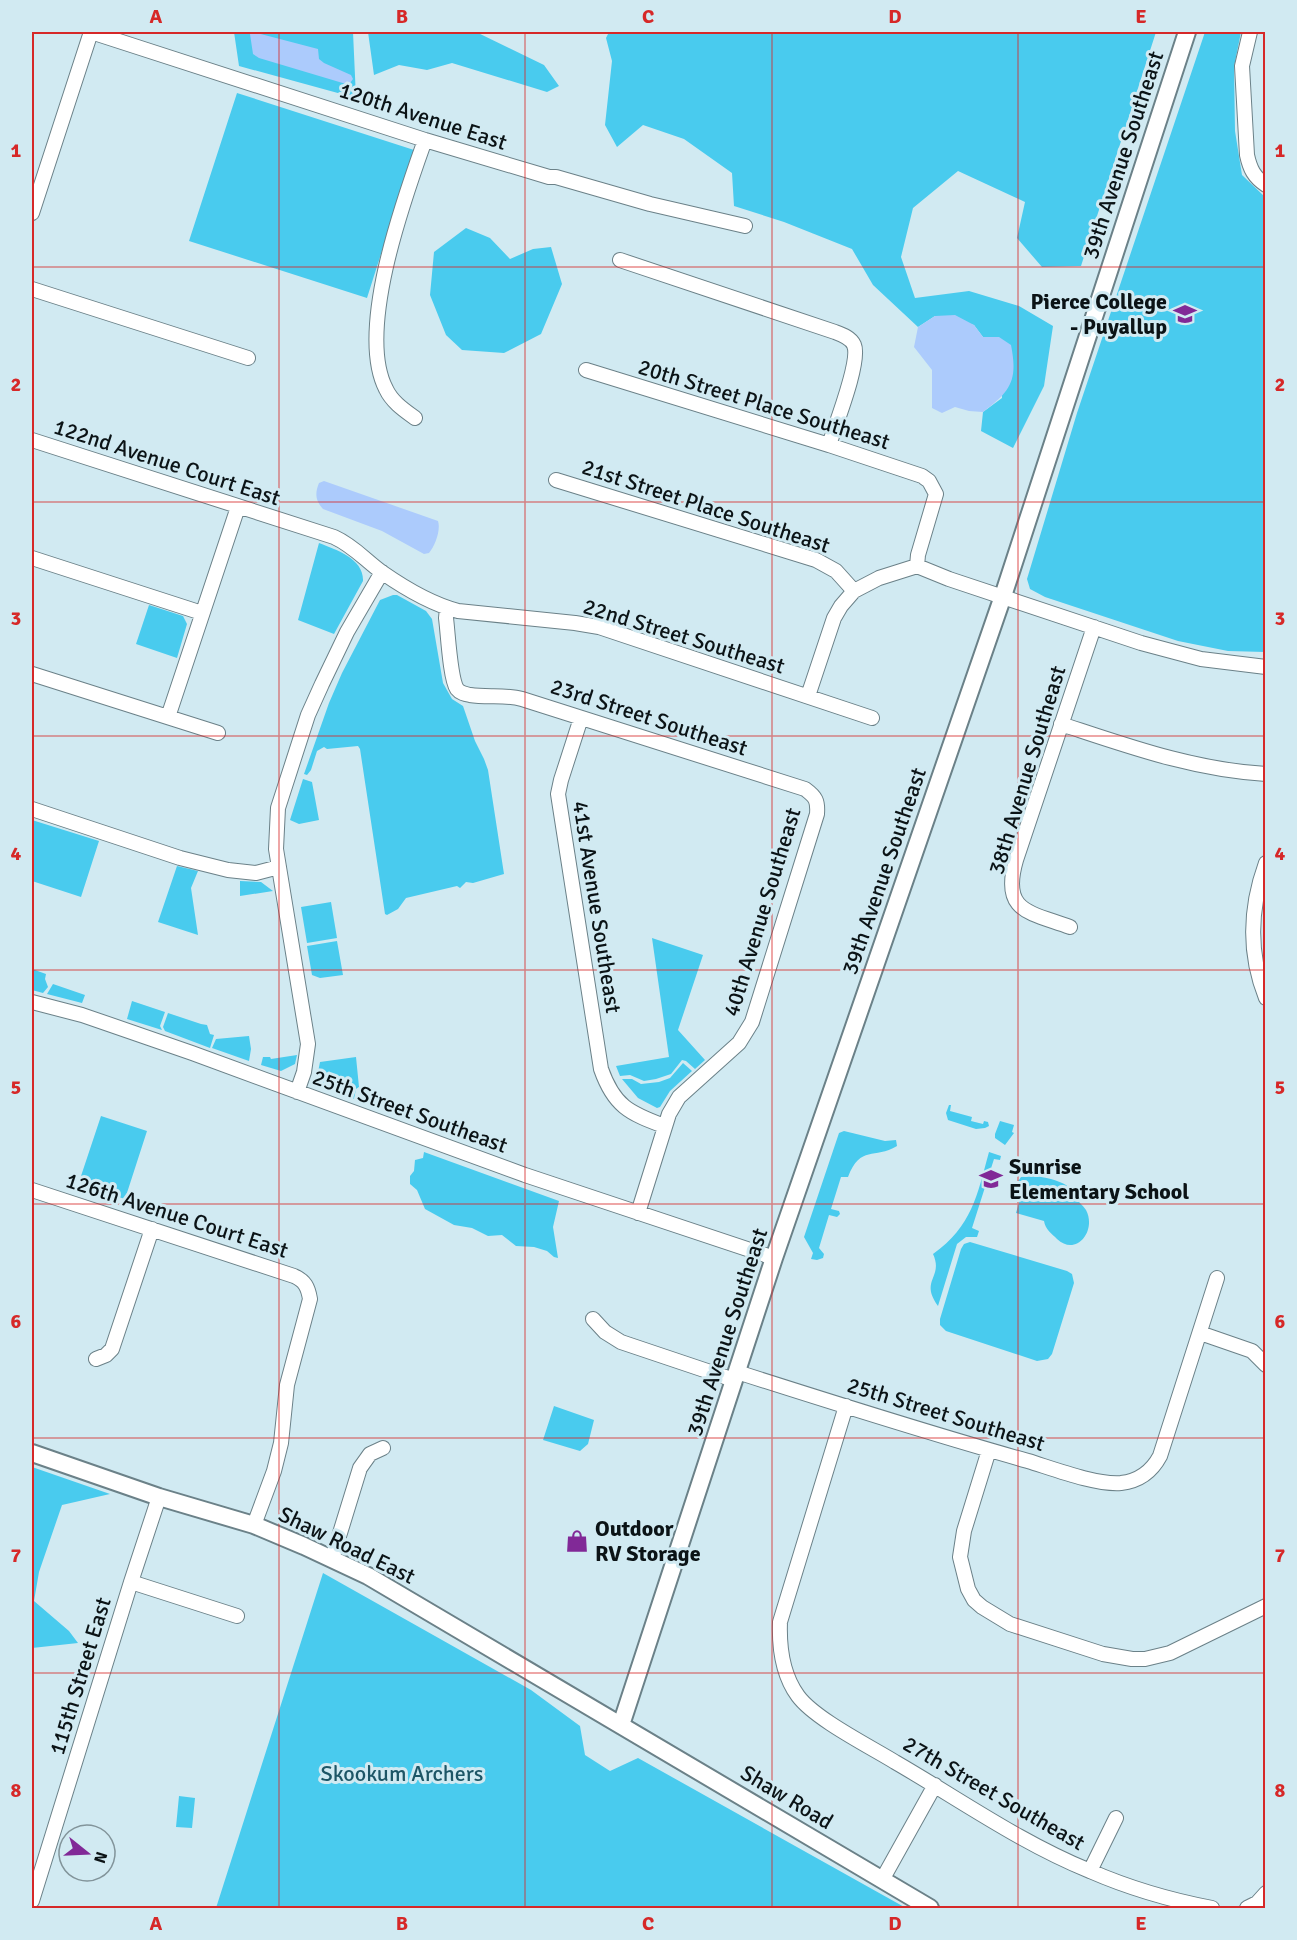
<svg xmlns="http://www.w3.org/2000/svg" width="1297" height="1940" font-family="Signika,sans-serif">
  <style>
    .green { fill: #49cbee }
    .water { fill: #accbfc }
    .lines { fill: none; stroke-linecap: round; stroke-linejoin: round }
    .minor-casing { stroke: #6b8188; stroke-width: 16 }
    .major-casing { stroke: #6b8188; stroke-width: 20 }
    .minor { stroke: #fff; stroke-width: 14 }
    .major { stroke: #fff; stroke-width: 16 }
    .grid { fill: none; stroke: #d62828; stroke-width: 1.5; stroke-opacity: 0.55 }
    .labels { text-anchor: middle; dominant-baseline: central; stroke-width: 6; stroke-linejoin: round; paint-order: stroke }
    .street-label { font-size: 22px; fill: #0b1316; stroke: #d1eaf2 }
    .poi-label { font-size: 22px; font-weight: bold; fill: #0b1316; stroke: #d1eaf2; text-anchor: start }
    .park-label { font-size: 22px; fill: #1d5666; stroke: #d1eaf2 }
    .neatline { fill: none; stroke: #d62828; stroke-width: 2 }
    .grid-label { font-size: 20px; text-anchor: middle; font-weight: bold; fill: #d62828 }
  </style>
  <rect width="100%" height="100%" fill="#d1eaf2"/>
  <!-- green -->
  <path class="green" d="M234 32H353L356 98 239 66Z
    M368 32H476L544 65 559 86 547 92 452 63 427 70 399 65 374 75Z
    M609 32H1156L1081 266 1042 267 1017 238 1025 202 958 171 913 208 901 257 915 298 969 291 1019 306 1053 326 1044 386 1013 448 981 431 983 412 1002 398 999 337H983L974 325 935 316 918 327 873 285 852 249 784 222 734 206 732 173 684 139 643 125 617 147 605 125 612 61 606 38Z
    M1205 32H1241L1234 67 1235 131 1242 175 1265 197V652L1228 651 1178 641 1045 597 1030 589 1027 579 1077 413Z
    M237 93 414 150 367 298 189 241Z
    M466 228 490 238 510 259 533 249 551 247 562 284 541 334 504 353 462 350 446 335 430 295 434 252Z
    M319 543C337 550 364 559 363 581L334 634 298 620Z
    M393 595H397L426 611 432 619 443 683 452 699 463 706 475 741 484 759 488 770 504 874 473 883 466 882 460 888 457 886 406 898 398 909 387 915 385 914 360 749 358 746 327 749 324 747 317 751 311 770 307 775 304 774 329 703 342 673 380 600Z
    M149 605 183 616 187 624 177 658 136 644Z
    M303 779 312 782 319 820 299 824 290 820Z
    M32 820 99 841 81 897 32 881Z
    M177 866 198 871 191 888 198 935 158 922Z
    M240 881 261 882 273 891 240 896Z
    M331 902 337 938 307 943 301 907Z
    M652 938 703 955 678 1030 705 1060 695 1069 686 1061 682 1060 671 1074 656 1079 644 1081 630 1075 620 1076 616 1066 669 1057Z
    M337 941 343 975 320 978 312 975 307 946Z
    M32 969 46 974 45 979 48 987 43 993 32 990Z
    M53 984 85 995 82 1003 47 994Z
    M132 1001 165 1012 160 1026 162 1030 127 1019Z
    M168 1013 201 1024 207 1025 210 1034 214 1035 210 1048 165 1031 163 1027Z
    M249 1036 251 1049 249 1061 212 1048 216 1039Z
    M297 1055 295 1064 281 1071 261 1065 263 1057H270L271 1059Z
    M356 1057 359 1087 356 1089 354 1099 326 1088 318 1072 320 1062Z
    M683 1063 692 1071 670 1091 660 1107 657 1108 638 1098 622 1079H632L641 1084 659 1082 670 1078Z
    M949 1105H951L950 1111 972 1117 971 1121 983 1124 984 1121 988 1122 989 1126 985 1128 976 1129 948 1120 946 1113Z
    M101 1116 147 1131 125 1199 83 1186 84 1181 80 1179Z
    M1000 1121 1014 1125 1012 1132 1014 1133 1005 1145 995 1138V1134Z
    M844 1131 885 1141 896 1140 897 1146C874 1160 861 1144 848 1177H841L831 1209 839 1211 840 1214 837 1217 829 1215 819 1248 824 1254 823 1258 817 1260 811 1259 813 1253 804 1237 839 1133Z
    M424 1152 559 1201 553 1227 558 1258 554 1257 547 1251 534 1247 516 1246 502 1235 488 1236 472 1228 454 1225 425 1209 417 1190 410 1184V1176L414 1171 415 1160 423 1158Z
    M989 1152 1001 1156 1000 1160 994 1159 972 1228 979 1231 977 1237H966L957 1244 938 1306C919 1280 944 1278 933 1254 972 1226 977 1196 989 1152Z
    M1035 1176C1044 1177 1058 1180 1066 1185 1070 1188 1071 1193 1074 1196 1077 1201 1083 1205 1086 1210 1097 1231 1076 1257 1057 1239 1052 1234 1045 1229 1044 1221L1016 1213 1020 1199 1016 1184 1021 1177Z
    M970 1242 1067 1271 1072 1274 1074 1283 1052 1354 1048 1359 1037 1361 946 1331 940 1325V1319L961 1249 964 1244Z
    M554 1406 594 1420 588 1444 580 1451 543 1440Z
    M32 1467 110 1494 62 1505 39 1572 34 1601 69 1631 78 1643 32 1648Z
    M323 1573 531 1690 580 1726 585 1755 610 1771 638 1758 906 1908H216Z
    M179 1796 195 1798 192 1828 176 1827Z"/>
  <!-- water -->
  <path class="water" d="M253 32 318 49 319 59 324 63 351 75 353 79 350 83 346 84 259 58 253 54 250 34Z
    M955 315 974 325 983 337H999L1011 345C1018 380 1011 391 983 412L969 411 955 407 942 413 932 408V370L914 347 918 327 935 316Z
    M324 481 438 521C441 530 435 546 429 553L424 554 382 531 323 509C315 500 315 493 319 483Z"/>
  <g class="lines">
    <!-- minor casing -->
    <g class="minor-casing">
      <path id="minor" d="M91 32 425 140 549 177H556L650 204 745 226
        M1250 32 1242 66 1247 155C1250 169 1254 177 1266 185
        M32 213 91 32
        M620 260 835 332C843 335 851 338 854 345 861 361 835 426 829 445
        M32 289 248 358
        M586 370 829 445 922 476 929 481 936 494 918 555 917 566
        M415 418C404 410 392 402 386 389 356 331 404 199 425 140
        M32 440 334 537C354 546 366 561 383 573 406 589 432 604 458 611L575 623 599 627 872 718
        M556 480 816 560 836 571 854 591
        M32 558 202 613
        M447 608 446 618C448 633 450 678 457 689 460 693 465 694 470 695 487 698 505 694 522 699L805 789C816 797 818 801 817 814L752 1022 739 1043 679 1097 669 1114 638 1213
        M32 674 218 733
        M808 696 834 618 841 606 854 591 879 578 917 566 949 579 1141 643 1201 659 1266 667
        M168 717 238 507
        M581 718 561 780 558 794 601 1069C614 1106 629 1113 664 1126
        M1061 724C1128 746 1194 770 1266 774
        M32 809 180 858 228 870 256 873 279 867
        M1266 863C1250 907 1248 953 1266 998
        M1070 927C1029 912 1001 912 1016 860L1094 627
        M32 1002 82 1015 192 1053 525 1175 774 1258
        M297 1092 304 1072 308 1044 276 849 278 808 308 715 322 684 347 632 382 572
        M32 1190 294 1276C305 1281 308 1287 310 1299L287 1385 281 1443 274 1471 254 1525
        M593 1319 605 1332 621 1342 734 1380
        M1200 1333 1252 1351 1266 1365
        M96 1359 106 1355 112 1349 152 1229
        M737 1372C834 1403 931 1434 1028 1461 1054 1469 1096 1485 1121 1483 1139 1481 1152 1471 1160 1456L1217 1278
        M846 1406 780 1622C779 1648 782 1674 798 1696 815 1719 869 1746 895 1762 959 1799 1021 1843 1090 1871 1129 1888 1170 1900 1212 1908
        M989 1450 964 1531 960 1557 968 1589 974 1600 982 1607 1010 1624 1103 1654 1132 1659H1145L1170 1653 1266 1606
        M332 1559 360 1468 370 1454 383 1448
        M131 1582 237 1616
        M1090 1871 1116 1818
        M882 1880 935 1785
        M32 1901 131 1582 159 1497
        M1247 1908 1257 1903 1266 1893"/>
    </g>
    <!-- major casing -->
    <g class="major-casing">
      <path id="major" d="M32 1453 159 1497 254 1525 304 1546 368 1576 930 1908
        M621 1725 774 1258 1003 596 1187 32"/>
    </g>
    <!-- minor -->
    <use href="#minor" class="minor"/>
    <!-- major -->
    <use href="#major" class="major"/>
  </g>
  <!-- grid -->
  <path class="grid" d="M279 32V1908M525 32V1908M772 32V1908M1018 32V1908M32 267H1266M32 502H1266M32 736H1266M32 970H1266M32 1204H1266M32 1438H1266M32 1673H1266"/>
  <!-- icons -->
  <defs>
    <g id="university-bare" transform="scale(1.8)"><path d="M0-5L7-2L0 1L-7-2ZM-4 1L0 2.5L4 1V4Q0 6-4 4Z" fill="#812997" stroke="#d1eaf2" stroke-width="2.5" paint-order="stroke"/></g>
    <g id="school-bare" transform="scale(1.8)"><path d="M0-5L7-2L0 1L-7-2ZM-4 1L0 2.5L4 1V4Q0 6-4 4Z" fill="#812997" stroke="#d1eaf2" stroke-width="2.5" paint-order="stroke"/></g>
    <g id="shop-bare" transform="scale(1.8)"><path d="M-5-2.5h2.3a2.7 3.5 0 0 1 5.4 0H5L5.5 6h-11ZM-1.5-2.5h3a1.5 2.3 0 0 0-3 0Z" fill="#812997" stroke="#d1eaf2" stroke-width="2.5" paint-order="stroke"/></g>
  </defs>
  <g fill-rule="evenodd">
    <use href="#university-bare" x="1185" y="314"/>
    <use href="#school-bare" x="991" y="1179"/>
    <use href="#shop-bare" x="577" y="1541"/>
  </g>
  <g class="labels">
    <!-- street labels -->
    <g class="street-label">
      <text transform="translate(423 116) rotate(18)">120th Avenue East</text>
      <text transform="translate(1123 155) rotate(-72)">39th Avenue Southeast</text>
      <text transform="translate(764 404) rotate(17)">20th Street Place Southeast</text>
      <text transform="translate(167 462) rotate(18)">122nd Avenue Court East</text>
      <text transform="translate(706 506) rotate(18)">21st Street Place Southeast</text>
      <text transform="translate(684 636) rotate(17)">22nd Street Southeast</text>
      <text transform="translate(649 717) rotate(18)">23rd Street Southeast</text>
      <text transform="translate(1027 770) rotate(-73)">38th Avenue Southeast</text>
      <text transform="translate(884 871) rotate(-71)">39th Avenue Southeast</text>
      <text transform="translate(597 907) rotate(81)">41st Avenue Southeast</text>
      <text transform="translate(762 912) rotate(-73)">40th Avenue Southeast</text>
      <text transform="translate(410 1111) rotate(20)">25th Street Southeast</text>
      <text transform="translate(177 1215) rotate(18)">126th Avenue Court East</text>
      <text transform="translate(727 1332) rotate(-72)">39th Avenue Southeast</text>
      <text transform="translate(946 1414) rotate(17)">25th Street Southeast</text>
      <text transform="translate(347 1545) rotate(26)">Shaw Road East</text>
      <text transform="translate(80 1676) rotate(-73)">115th Street East</text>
      <text transform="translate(994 1793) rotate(30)">27th Street Southeast</text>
      <text transform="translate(787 1797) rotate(31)">Shaw Road</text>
    </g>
    <!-- poi labels -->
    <g class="poi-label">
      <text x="1167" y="301" text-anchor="end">Pierce College<tspan x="1167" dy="25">- Puyallup</tspan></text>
      <text x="1009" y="1166">Sunrise<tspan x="1009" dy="25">Elementary School</tspan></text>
      <text x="595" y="1528">Outdoor<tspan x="595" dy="25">RV Storage</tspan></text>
    </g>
    <!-- park labels -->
    <g class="park-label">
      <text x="402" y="1773">Skookum Archers</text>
    </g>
  </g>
  <!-- border -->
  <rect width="1297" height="1940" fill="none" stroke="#d1eaf2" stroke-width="66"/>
  <!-- north arrow -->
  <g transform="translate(87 1853) rotate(108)"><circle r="28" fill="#d1eaf2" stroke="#82949a" stroke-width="1.5"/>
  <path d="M0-4.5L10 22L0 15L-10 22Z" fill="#812997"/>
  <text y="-9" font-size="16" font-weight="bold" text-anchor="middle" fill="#0b1316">N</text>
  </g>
  <rect x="33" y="33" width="1231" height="1874" class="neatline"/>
  <g class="grid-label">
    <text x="156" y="23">A</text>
    <text x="402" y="23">B</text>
    <text x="648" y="23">C</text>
    <text x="895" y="23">D</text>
    <text x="1141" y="23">E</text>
    <text x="16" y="157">1</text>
    <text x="1280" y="157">1</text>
    <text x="16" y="391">2</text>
    <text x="1280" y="391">2</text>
    <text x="16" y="625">3</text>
    <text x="1280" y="625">3</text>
    <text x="16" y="860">4</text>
    <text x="1280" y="860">4</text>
    <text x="16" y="1094">5</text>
    <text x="1280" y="1094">5</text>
    <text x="16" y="1328">6</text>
    <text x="1280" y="1328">6</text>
    <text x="16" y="1562">7</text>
    <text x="1280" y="1562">7</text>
    <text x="16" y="1797">8</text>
    <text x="1280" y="1797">8</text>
    <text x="156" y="1930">A</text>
    <text x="402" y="1930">B</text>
    <text x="648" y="1930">C</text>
    <text x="895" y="1930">D</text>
    <text x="1141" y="1930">E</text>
  </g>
</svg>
